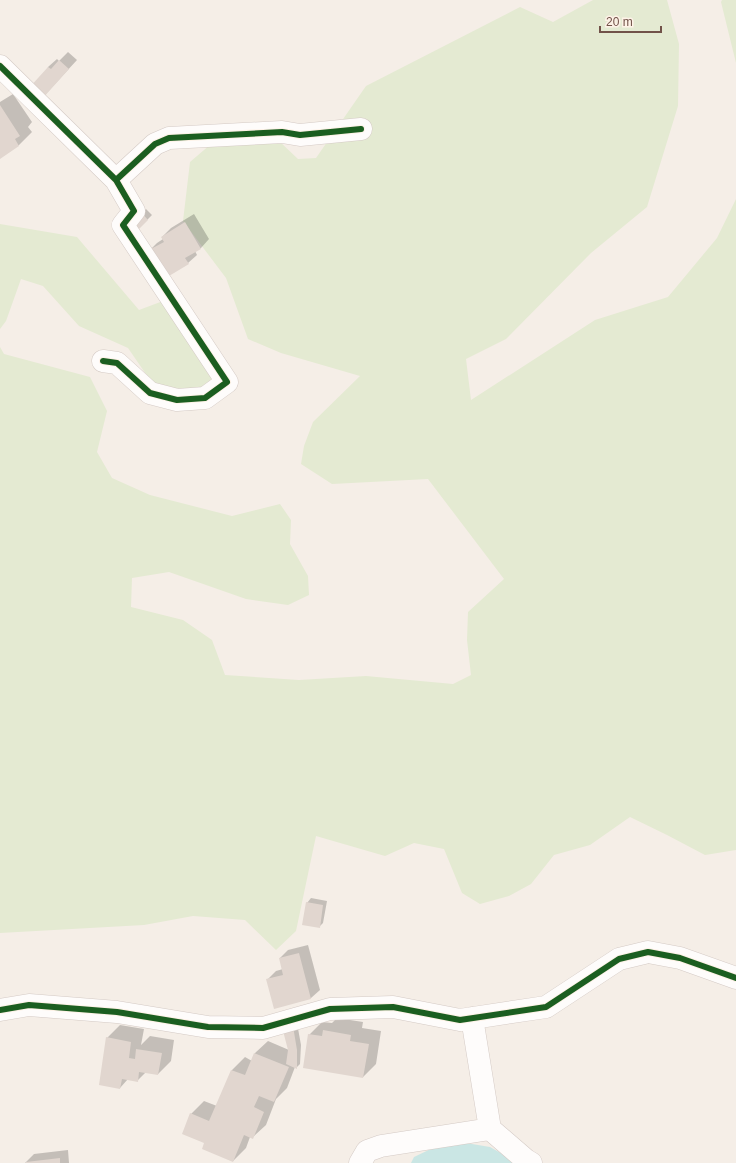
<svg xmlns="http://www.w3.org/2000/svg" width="736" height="1163" font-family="Helvetica,sans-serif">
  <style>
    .green { fill: #e4ead2 }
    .water { fill: #cae6e4 }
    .shadow { fill: #0003 }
    .building { fill: #e1d6cf }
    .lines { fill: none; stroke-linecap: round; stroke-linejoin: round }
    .street-casing { stroke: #d4cac5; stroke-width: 23 }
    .street { stroke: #fefcfb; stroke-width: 22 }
    .cycleway-casing { stroke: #fef2e7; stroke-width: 8 }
    .cycleway { stroke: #1b5e20; stroke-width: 6 }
  </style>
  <rect width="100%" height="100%" fill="#f5eee7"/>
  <!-- green -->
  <path class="green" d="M593 0H667L679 44 678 106 647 207 591 253 506 339 466 359 471 400 595 320 668 297 717 238 736 199V850L705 855 667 835 630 817 590 845 554 855 531 884 509 896 480 904 462 893 444 849 414 843 385 856 316 836 296 931 276 950 245 920 193 916 144 925 0 933V347L4 354 90 377 107 411 97 452 112 478 150 495 232 516 280 504 291 520 290 544 308 576 309 595 288 605 246 599 169 572 132 578 131 607 183 620 212 640 225 675 299 680 366 676 453 684 471 675 467 640 468 612 504 579 428 479 332 484 301 464 304 446 313 422 360 376 281 353 248 339 226 278 183 221 190 162 211 144 278 140 298 159 316 158 366 86 520 7 553 22Z
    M722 0H736V63L721 2Z
    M0 224 77 237 139 310 171 298 223 379 204 394 177 395 150 380 128 348 79 326 43 286 21 279 6 321 0 329Z"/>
  <!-- water -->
  <path class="water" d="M460 1142 490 1147 513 1160V1163H411L414 1157 435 1147Z"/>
  <!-- shadow -->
  <path class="shadow" d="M68 52 77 60 42 98 48 67 57 59 59 61Z
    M13 94 32 122 28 127 32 132 19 145 0 157V102Z
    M146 209 152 215 138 229 132 223Z
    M194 214 209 239 201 248 195 251 197 255 188 263 149 251 157 243 163 239 162 237 171 228Z
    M311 898 327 901 323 923 319 927 307 903Z
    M308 945 320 990 311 998 275 1008 268 979 276 971 283 969 280 958 288 950Z
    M337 1018 363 1022 362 1028 381 1031 376 1064 363 1077 309 1035 322 1022 332 1023Z
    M297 1023 301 1045 300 1064 296 1068 295 1067 287 1088 276 1099 266 1125 253 1137H250L246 1148 233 1161 205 1143 191 1114 204 1101 217 1106 232 1070 245 1057 252 1061 255 1053 268 1041 289 1050 283 1028Z
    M120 1025 144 1029 141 1045 150 1036 174 1040 171 1061 158 1074 146 1072 137 1081 128 1079 120 1088 107 1038Z
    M68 1150 69 1163H25L34 1154Z"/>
  <!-- building -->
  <path class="building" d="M59 60 69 69 42 99 29 88 48 67 51 69Z
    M0 105 20 136 15 139 19 146 0 159Z
    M141 212 148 220 138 230 131 223Z
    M185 222 201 249 185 258 189 264 164 279 147 251 164 242 161 237Z
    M306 902 323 905 320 928 302 925Z
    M299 953 311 999 274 1009 266 979 283 975 279 958Z
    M293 1026 297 1050V1069L286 1064 288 1050 282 1027Z
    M323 1030 351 1035 350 1041 369 1044 363 1078 303 1068 308 1034 322 1036Z
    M106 1037 131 1042 129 1058 135 1059 136 1049 162 1053 158 1075 139 1072 138 1082 122 1079 120 1089 99 1085Z
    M254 1053 289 1067 274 1102 259 1096 254 1107 264 1112 253 1139 244 1135 233 1162 202 1149 204 1143 182 1134 190 1113 209 1121 231 1070 245 1075Z
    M60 1158V1163H26V1162Z"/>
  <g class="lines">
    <!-- street casing -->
    <g class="street-casing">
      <path id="street" d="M0 66 116 180 134 211 123 225 227 382 205 398 177 400 150 393 117 363 103 361
        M116 180 155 144 169 138 282 132 300 135 361 129
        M0 1010 29 1005 117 1012 208 1027 263 1028 330 1009 393 1007 460 1020 546 1007 619 959 648 952 680 958 736 978
        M490 1129 526 1160 531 1163
        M360 1163 367 1151 381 1146 490 1129 472 1018"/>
    </g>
    <!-- street -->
    <use href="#street" class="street"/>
    <!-- cycleway casing -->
    <g class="cycleway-casing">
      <path id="cycleway" d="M0 66 116 180 134 211 123 225 227 382 205 398 177 400 150 393 117 363 103 361
        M116 180 155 144 169 138 282 132 300 135 361 129
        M0 1010 29 1005 117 1012 208 1027 263 1028 330 1009 393 1007 460 1020 546 1007 619 959 648 952 680 958 736 978"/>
    </g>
    <!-- cycleway -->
    <use href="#cycleway" class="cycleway"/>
  </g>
  <!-- scale -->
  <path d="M600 26v6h61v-6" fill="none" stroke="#715249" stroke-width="2"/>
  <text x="606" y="26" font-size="12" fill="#715249" stroke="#fef2e7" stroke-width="3" paint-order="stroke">20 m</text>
</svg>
